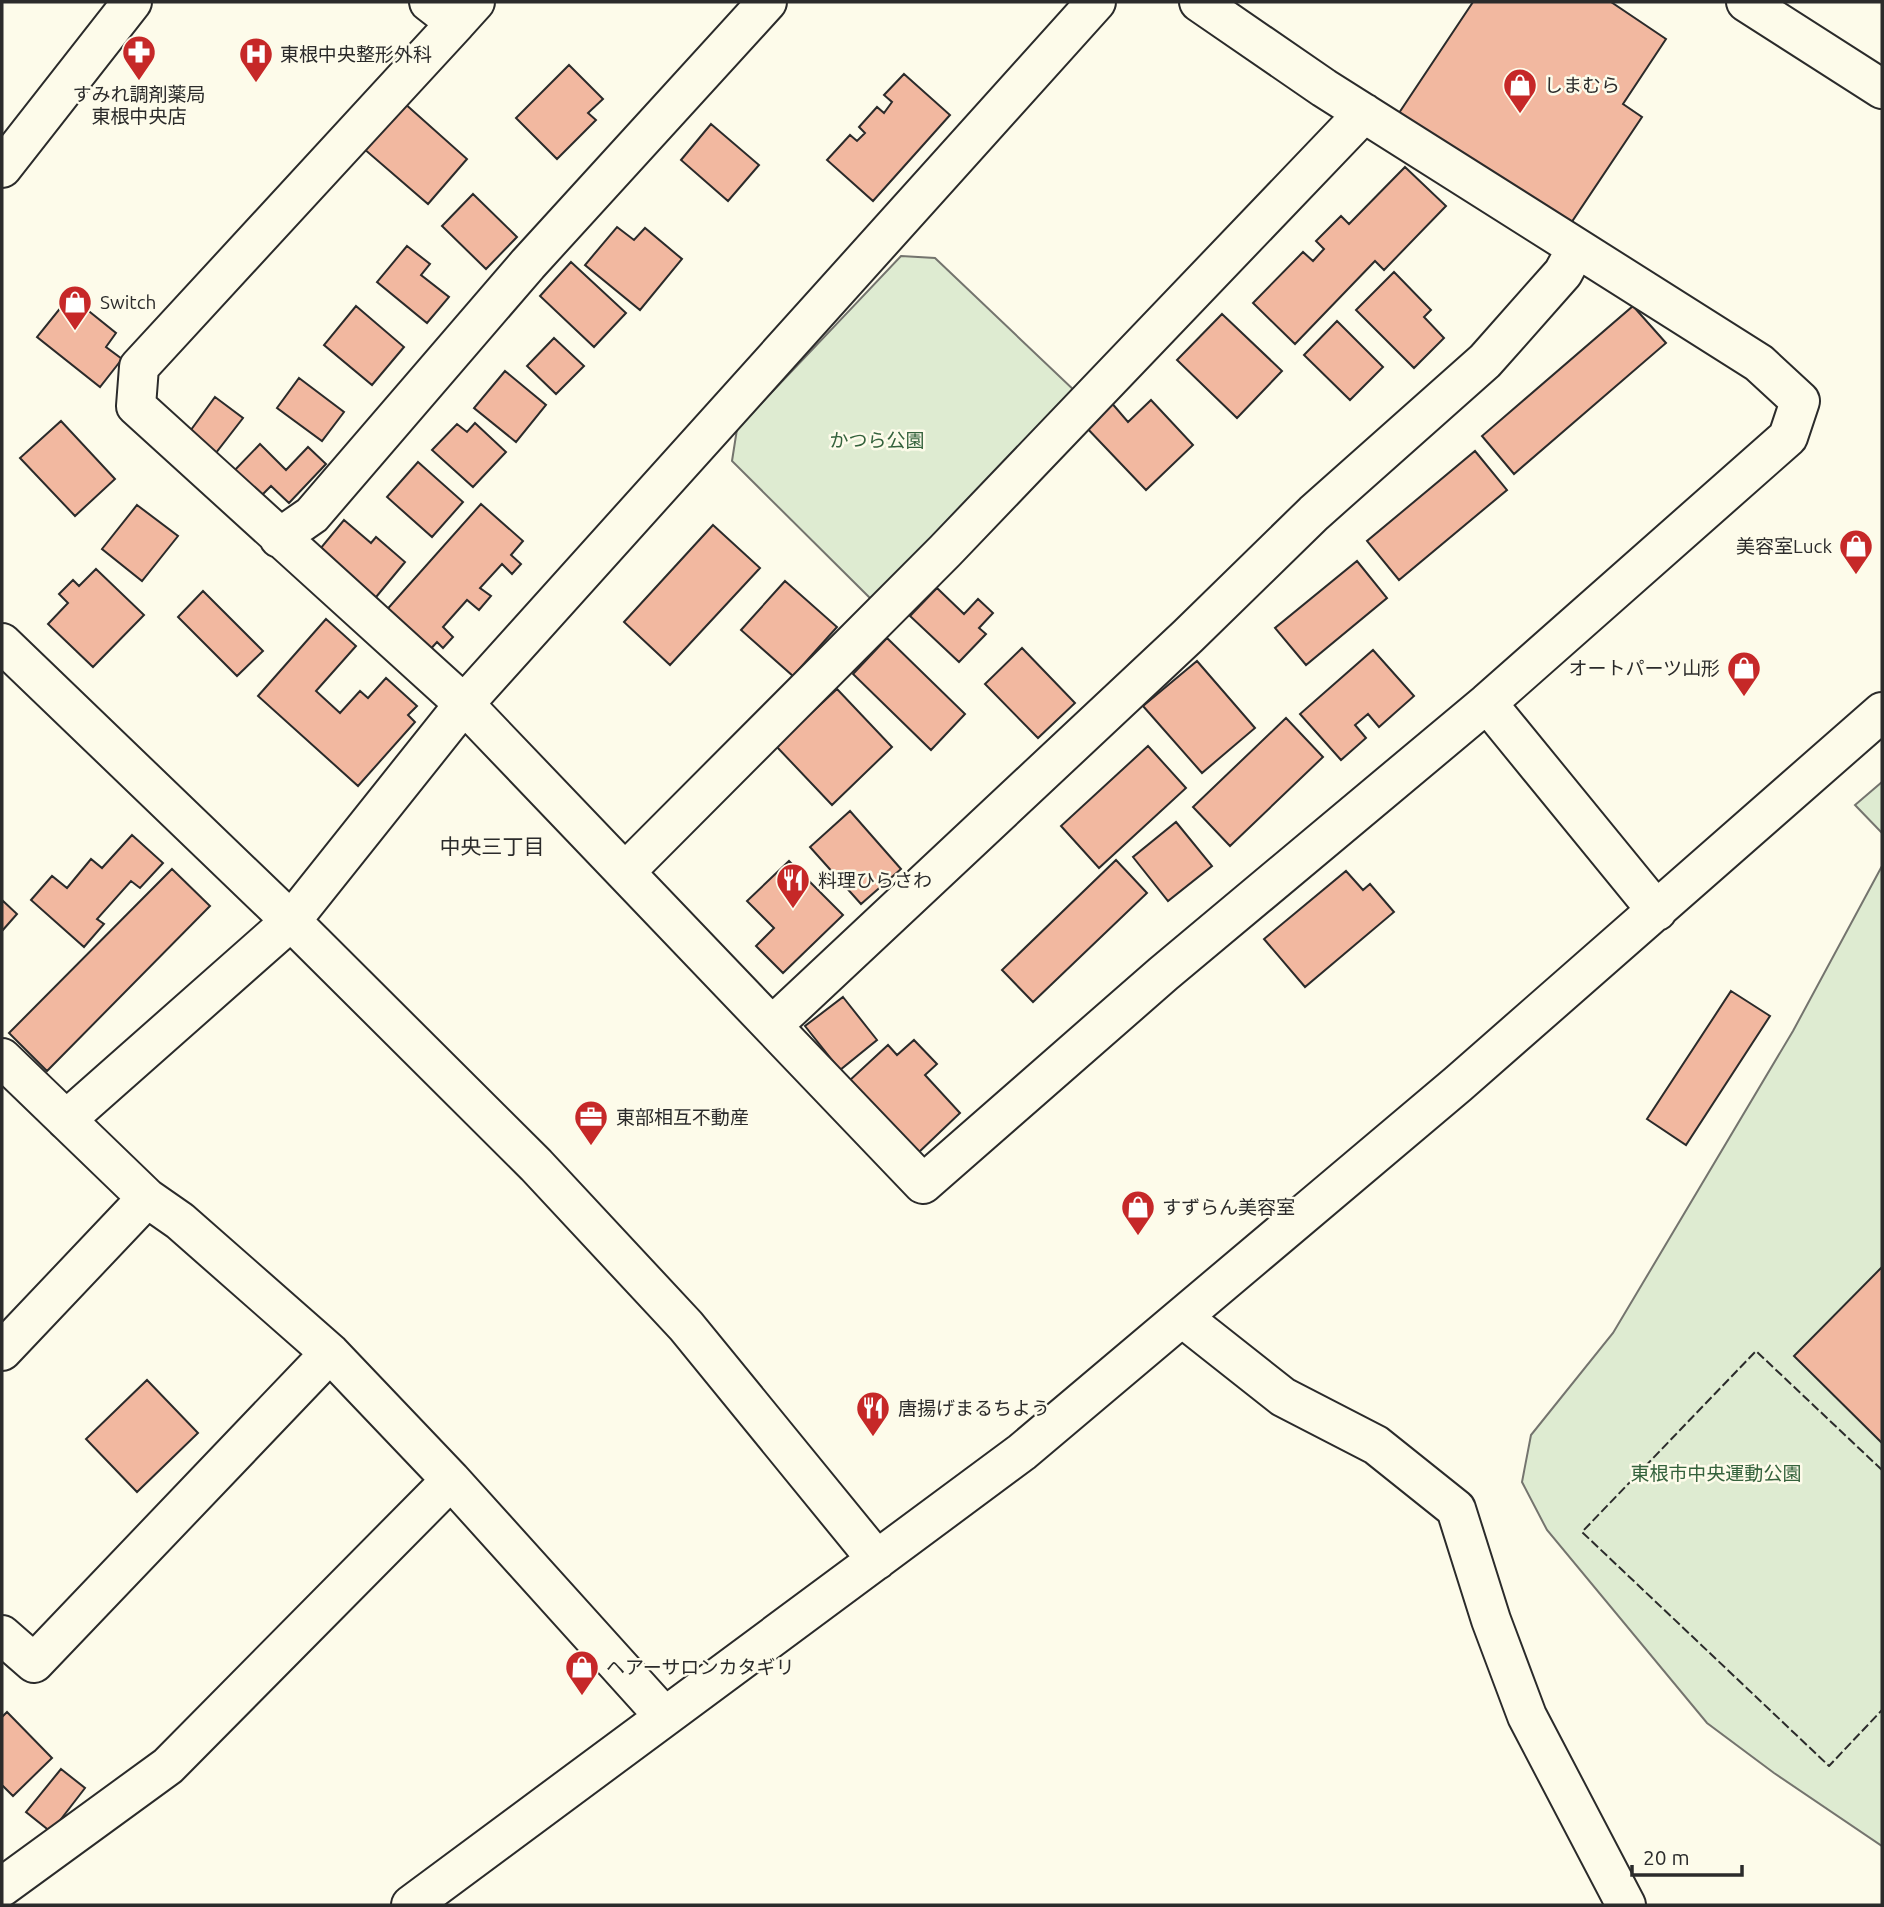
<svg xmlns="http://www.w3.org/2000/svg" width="1884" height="1907" font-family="Ubuntu,'Noto Sans JP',sans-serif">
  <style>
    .green { fill: #deebd1; stroke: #74746e; stroke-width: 2 }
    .building { fill: #f2b8a0; stroke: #2b2b2b; stroke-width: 2 }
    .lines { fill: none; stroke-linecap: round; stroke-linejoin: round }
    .minor-casing { stroke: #2b2b2b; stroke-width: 42 }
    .minor { stroke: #fdfbea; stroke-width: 38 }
    .fence { stroke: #2b2b2b; stroke-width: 2; stroke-dasharray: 9 3.5; stroke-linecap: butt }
    .labels { text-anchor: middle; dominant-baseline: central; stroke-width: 5; stroke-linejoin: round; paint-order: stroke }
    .poi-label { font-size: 19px; fill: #2b2b2b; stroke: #fdfbea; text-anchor: start }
    .park-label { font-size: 19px; fill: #34623c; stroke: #fdfbea }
    .neighbourhood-label { font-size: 21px; fill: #2b2b2b; stroke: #fdfbea }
  </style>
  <rect width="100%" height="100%" fill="#fdfbea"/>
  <!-- green -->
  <path class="green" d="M901 256 935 258 1077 393 872 600 732 461 737 429Z
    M1882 782V833L1855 805Z
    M1882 866V1846L1774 1773 1707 1723 1547 1530 1522 1482 1531 1435 1613 1333 1793 1031Z"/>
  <!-- building -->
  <path class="building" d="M1473 2H1611L1666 39 1623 104 1642 117 1569 226 1399 113Z
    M569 65 603 99 588 113 596 120 557 159 516 118Z
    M904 74 950 115 873 201 827 160 850 135 857 141 865 133 859 127 877 107 884 113 892 102 884 95Z
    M403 102 467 159 428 204 363 148Z
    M711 124 759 165 728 201 681 160Z
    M1405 167 1446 206 1384 270 1375 261 1295 344 1253 303 1303 252 1313 261 1324 249 1316 241 1341 216 1349 224Z
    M473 194 517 237 486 269 442 226Z
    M617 227 634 240 645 228 682 259 640 310 585 265Z
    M407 246 430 264 421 275 449 297 427 323 377 282Z
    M571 262 626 313 594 347 540 296Z
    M1394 272 1431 310 1424 317 1444 338 1414 368 1356 310Z
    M70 296 116 333 106 347 122 359 100 387 37 337Z
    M356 306 404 347 372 385 324 345Z
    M1633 306 1666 343 1514 474 1482 436Z
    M1222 314 1282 371 1237 418 1177 360Z
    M1337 321 1383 367 1350 400 1304 355Z
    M554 338 584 366 556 394 527 366Z
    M505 371 546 405 516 442 474 408Z
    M299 378 344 412 322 441 277 408Z
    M215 397 243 418 215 454 188 434Z
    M1151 400 1193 445 1146 490 1084 425 1110 401 1128 422Z
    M61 421 115 479 75 516 20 458Z
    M475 423 506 452 473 487 432 450 457 424 467 432Z
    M260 444 286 470 308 447 326 464 289 503 271 486 257 500 231 474Z
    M1475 451 1507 490 1399 580 1367 541Z
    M418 462 463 502 432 537 387 497Z
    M481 504 523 541 511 555 521 564 512 574 502 564 480 588 491 596 479 610 467 600 443 627 453 637 443 648 437 642 427 653 383 614Z
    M137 505 178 536 142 581 102 549Z
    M344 520 371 543 376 537 405 562 372 602 315 555Z
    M713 525 760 568 670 665 624 622Z
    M1357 561 1387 598 1306 665 1275 628Z
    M96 569 144 615 93 667 48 624 68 603 59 594 73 580 79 586Z
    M785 581 837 627 793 676 741 630Z
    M937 588 964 614 978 599 993 613 979 628 986 634 959 662 910 616Z
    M203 591 263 651 237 676 178 617Z
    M326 619 356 646 316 691 340 713 360 691 368 698 386 678 417 706 408 715 415 722 358 786 258 696Z
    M887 638 965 714 931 750 853 674Z
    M1022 648 1075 703 1038 738 985 684Z
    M1373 650 1414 696 1379 727 1368 714 1355 725 1366 738 1341 760 1300 714Z
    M1197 661 1255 728 1202 773 1143 706Z
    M837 689 892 747 832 805 776 746Z
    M1286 718 1323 757 1230 846 1193 807Z
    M1148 746 1186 788 1099 868 1061 826Z
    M850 811 901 869 861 904 810 847Z
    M1176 822 1212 866 1168 901 1133 857Z
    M132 835 163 863 140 888 131 881 97 919 104 924 84 947 31 900 52 876 67 888 91 859 102 868Z
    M1116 860 1147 893 1033 1002 1002 970Z
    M789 861 843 915 783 973 756 946 774 928 747 901Z
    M172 869 210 906 47 1071 9 1033Z
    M1346 871 1363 890 1370 884 1394 912 1305 987 1264 939Z
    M2 900 17 914 2 931Z
    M1731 991 1770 1016 1686 1145 1647 1119Z
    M843 997 877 1040 840 1070 805 1026Z
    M914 1040 937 1064 925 1075 960 1113 917 1154 849 1081 888 1045 897 1055Z
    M1882 1267V1443L1794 1356Z
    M147 1380 198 1433 137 1492 86 1439Z
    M7 1712 52 1758 13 1796 2 1785V1717Z
    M61 1769 85 1788 51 1832 26 1812Z"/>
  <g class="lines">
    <!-- minor casing -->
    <g class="minor-casing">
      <path id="minor" d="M429 2 456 23 475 2
        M1746 2 1882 89
        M456 23 139 367 136 406 464 704 923 1184 1163 974 1487 703 1788 437 1800 401 1759 363 1324 88 1199 2
        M2 168 132 2
        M279 538 312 515 528 264 767 2
        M2 643 291 921 536 1165 686 1326 877 1560
        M1487 703 1657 911
        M625 872 945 551 1364 113
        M772 1026 1188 636 1314 513 1485 361 1563 273 1576 249
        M2 1058 147 1198 2 1351
        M66 1120 291 921 464 704 1096 2
        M147 1198 180 1221 330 1353
        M1183 1318 1283 1397 1376 1445 1456 1509 1491 1620 1527 1716 1626 1905
        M2 1635 34 1663 330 1353 451 1480
        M2 1887 168 1766 451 1480 664 1716
        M411 1905 1022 1452 1458 1084 1882 712"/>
    </g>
    <!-- minor -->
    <use href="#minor" class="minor"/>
    <!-- fence -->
    <path class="fence" d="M1882 1470 1756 1351 1582 1532 1829 1766 1882 1710"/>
  </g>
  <!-- icons -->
  <defs>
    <g id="pharmacy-pin" transform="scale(1.75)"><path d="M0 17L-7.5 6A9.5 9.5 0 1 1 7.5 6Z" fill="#c62828" stroke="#fdfbea"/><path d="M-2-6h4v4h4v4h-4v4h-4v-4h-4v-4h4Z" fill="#fff"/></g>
    <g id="hospital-pin" transform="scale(1.75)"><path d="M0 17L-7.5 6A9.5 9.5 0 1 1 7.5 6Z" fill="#c62828" stroke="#fdfbea"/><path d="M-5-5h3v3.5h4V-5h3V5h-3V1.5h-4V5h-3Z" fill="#fff"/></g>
    <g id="shop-pin" transform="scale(1.75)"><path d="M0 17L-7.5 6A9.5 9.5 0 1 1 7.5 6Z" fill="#c62828" stroke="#fdfbea"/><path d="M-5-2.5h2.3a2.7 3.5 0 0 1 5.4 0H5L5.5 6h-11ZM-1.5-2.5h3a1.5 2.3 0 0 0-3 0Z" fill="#fff"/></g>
    <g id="restaurant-pin" transform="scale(1.75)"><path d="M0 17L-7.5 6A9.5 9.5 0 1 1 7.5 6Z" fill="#c62828" stroke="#fdfbea"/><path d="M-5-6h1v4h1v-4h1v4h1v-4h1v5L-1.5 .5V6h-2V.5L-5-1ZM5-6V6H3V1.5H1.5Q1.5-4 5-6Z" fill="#fff"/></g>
    <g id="office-pin" transform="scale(1.75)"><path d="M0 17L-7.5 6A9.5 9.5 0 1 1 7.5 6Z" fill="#c62828" stroke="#fdfbea"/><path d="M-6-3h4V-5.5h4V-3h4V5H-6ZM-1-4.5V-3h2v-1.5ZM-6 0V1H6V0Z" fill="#fff"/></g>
  </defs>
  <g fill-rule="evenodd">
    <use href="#pharmacy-pin" x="139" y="52"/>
    <use href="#hospital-pin" x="256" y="54"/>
    <use href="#shop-pin" x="1520" y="85"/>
    <use href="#shop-pin" x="75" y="302"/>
    <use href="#shop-pin" x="1856" y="546"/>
    <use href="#shop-pin" x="1744" y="668"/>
    <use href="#restaurant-pin" x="793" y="880"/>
    <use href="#office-pin" x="591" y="1117"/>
    <use href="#shop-pin" x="1138" y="1207"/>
    <use href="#restaurant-pin" x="873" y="1408"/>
    <use href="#shop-pin" x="582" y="1667"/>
  </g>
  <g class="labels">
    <!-- poi labels -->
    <g class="poi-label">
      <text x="280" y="54">東根中央整形外科</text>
      <text x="1544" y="85">しまむら</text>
      <text x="139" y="94" text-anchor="middle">すみれ調剤薬局<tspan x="139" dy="22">東根中央店</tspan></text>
      <text x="100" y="302">Switch</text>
      <text x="1832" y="546" text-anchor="end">美容室Luck</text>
      <text x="1720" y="668" text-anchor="end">オートパーツ山形</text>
      <text x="818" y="880">料理ひらさわ</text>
      <text x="616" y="1117">東部相互不動産</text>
      <text x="1162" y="1207">すずらん美容室</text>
      <text x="898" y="1408">唐揚げまるちよう</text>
      <text x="606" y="1667">ヘアーサロンカタギリ</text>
    </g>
    <!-- park labels -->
    <g class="park-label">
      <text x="877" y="440">かつら公園</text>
      <text x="1716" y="1473">東根市中央運動公園</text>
    </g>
    <!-- neighbourhood labels -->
    <g class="neighbourhood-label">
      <text x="492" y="846">中央三丁目</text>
    </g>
  </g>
  <!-- border -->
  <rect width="1884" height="1907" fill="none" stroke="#2b2b2b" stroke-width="7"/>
  <!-- scale -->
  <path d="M1632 1865v10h110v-10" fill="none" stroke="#2b2b2b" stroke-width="3.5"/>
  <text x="1643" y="1865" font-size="21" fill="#2b2b2b" stroke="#fdfbea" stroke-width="5" paint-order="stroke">20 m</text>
</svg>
